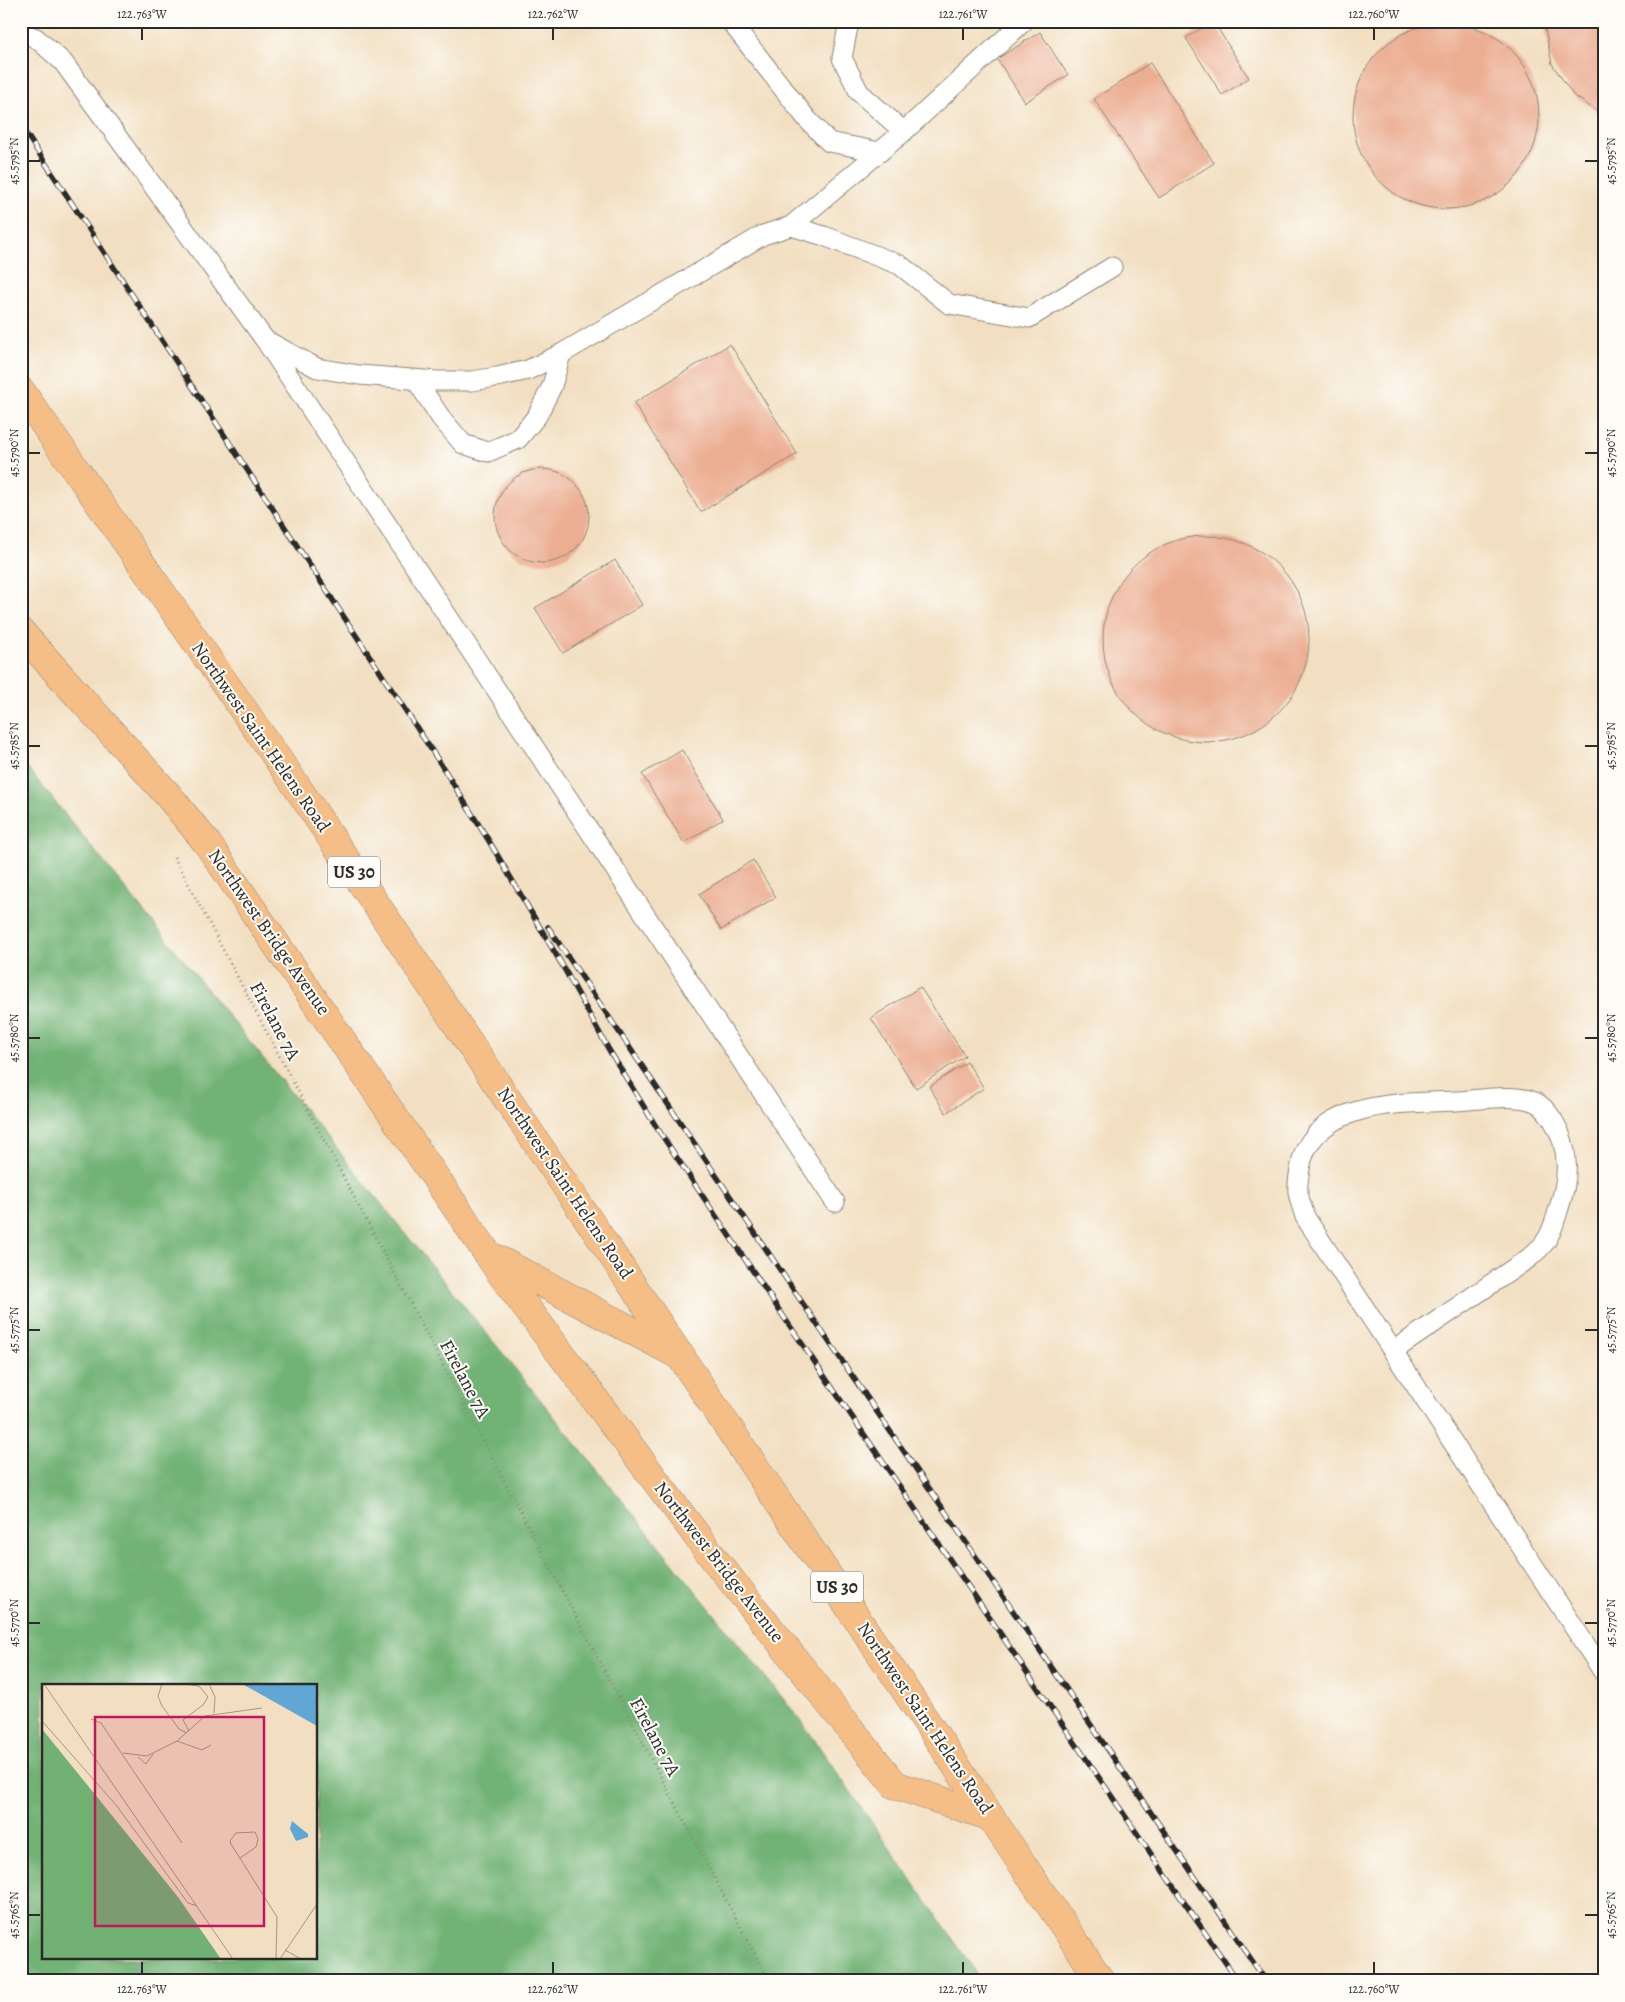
<svg xmlns="http://www.w3.org/2000/svg" width="1625" height="2002" font-family="Alegreya,serif">
  <style>
    .forest { fill: #71b274; stroke: #4e6e50; fill-rule: evenodd }
    .building { fill: #ecae93 }
    .lines { fill: none; stroke-linecap: round; stroke-linejoin: round }
    .service-casing { stroke: #8e8576; stroke-width: 21 }
    .primary-casing { stroke: #8e8576; stroke-width: 29 }
    .trunk-casing { stroke: #8e8576; stroke-width: 29 }
    .path { stroke: #8e8576; stroke-width: 3; stroke-dasharray: 1 4; stroke-linecap: butt }
    .service { stroke: #fff; stroke-width: 19 }
    .primary { stroke: #f6be87; stroke-width: 28 }
    .trunk { stroke: #f6be87; stroke-width: 28 }
    .rail-casing { stroke: #2b2b2b; stroke-width: 5.5 }
    .rail { stroke: #fdfcf7; stroke-width: 4; stroke-dasharray: 11; stroke-linecap: butt }
    .ticks { fill: none; stroke: #2b2b2b; stroke-width: 2 }
    .labels { text-anchor: middle; dominant-baseline: central; stroke-width: 4; stroke-linejoin: round; paint-order: stroke }
    .shield { fill: #fdfcf7; stroke: #6a6a68; stroke-width: 1 }
    .shield-label { font-size: 18px; font-weight: bold; fill: #2b2b2b }
    .street-label { font-size: 19px; fill: #2b2b2b; stroke: #fdfcf7 }
    .inset-road { fill: none; stroke: #a29785; stroke-width: 1 }
    .view { fill: #c2185b; fill-opacity: 0.15; stroke: #c2185b; stroke-width: 2.5 }
    .inset-edge { fill: none; stroke: #2b2b2b; stroke-width: 2.5 }
    .neatline { fill: none; stroke: #2b2b2b; stroke-width: 2 }
    .ticks-label { font-size: 12px; text-anchor: middle; fill: #2b2b2b }
  </style>
  <rect width="100%" height="100%" fill="#fdfcf7"/>
  <filter id="ink" filterUnits="userSpaceOnUse"><feTurbulence type="fractalNoise" baseFrequency=".02" numOctaves="2"/><feDisplacementMap in="SourceGraphic" scale="10" xChannelSelector="R" yChannelSelector="G"/><feConvolveMatrix kernelMatrix="1 2 1 2 8 2 1 2 1" color-interpolation-filters="sRGB"/></filter>
  <filter id="wash" filterUnits="userSpaceOnUse"><feTurbulence type="fractalNoise" baseFrequency=".0096" numOctaves="4" result="noise"/><feDisplacementMap in="SourceGraphic" scale="20" xChannelSelector="R" yChannelSelector="G"/><feGaussianBlur stdDeviation="1.12" result="paint"/><feColorMatrix in="noise" values="0 0 0 0 0 0 0 0 0 0 0 0 0 0 0 0 0 1.4 0 .05"/><feComposite in="paint" operator="in"/></filter>
  <g filter="url(#wash)">
    <rect width="100%" height="100%" fill="#f2dfc1"/>
    <!-- forest -->
    <path class="forest" d="M21 760 802 1722 982 1981H21ZM44 1686H316V1958H44Z"/>
    <g id="blocks">
      <!-- building -->
      <path class="building" d="M1213 21 1249 78 1222 95 1186 38Z
        M1547 21H1604V116L1573 95 1552 64 1545 29Z
        M1353 116a93 93 0 1 1 186 0a93 93 0 1 1-186 0Z
        M1040 32 1068 75 1025 102 997 59Z
        M1150 63 1214 163 1159 198 1094 99Z
        M730 344 797 454 701 512 634 403Z
        M495 516a47 47 0 1 1 94 0a47 47 0 1 1-94 0Z
        M1103 639a103 103 0 1 1 206 0a103 103 0 1 1-206 0Z
        M615 560 642 605 563 653 535 608Z
        M682 750 723 819 684 843 642 774Z
        M753 860 776 897 721 930 699 894Z
        M920 987 965 1056 916 1088 871 1018Z
        M967 1062 984 1088 946 1113 929 1087Z"/>
    </g>
  </g>
  <g filter="url(#ink)">
    <use href="#blocks" fill-opacity="0" stroke="#8e8576" stroke-width="1"/>
    <g class="lines">
      <!-- service casing -->
      <g class="service-casing">
        <path id="service" d="M730 21 807 119 829 142 880 152
          M852 21 848 27 842 58 859 92 904 132
          M21 32 36 38 63 62 265 340 835 1202
          M791 226 900 135 1024 21
          M269 342 317 368 359 375 437 381H472L497 377 528 370 561 354 763 235 791 226 824 236 900 265 949 304 1029 318 1112 267
          M416 380 441 418 463 444 488 452 518 439 537 416 552 386 561 354
          M1393 1351 1529 1258C1534 1253 1541 1248 1545 1242 1552 1233 1555 1221 1558 1211 1569 1179 1571 1150 1553 1120 1549 1114 1542 1105 1535 1102 1515 1093 1477 1100 1456 1101 1403 1103 1310 1100 1300 1169 1299 1176 1297 1185 1298 1192 1299 1200 1303 1209 1305 1217L1604 1673"/>
      </g>
      <!-- primary casing -->
      <g class="primary-casing">
        <path id="primary" d="M21 632 167 794 207 843 502 1275 715 1560 895 1785 991 1817
          M493 1257 682 1357"/>
      </g>
      <!-- trunk casing -->
      <g class="trunk-casing">
        <path id="trunk" d="M21 391 293 781 1101 1981"/>
      </g>
      <!-- path -->
      <path class="path" d="M174 857 769 1981"/>
      <!-- service -->
      <use href="#service" class="service"/>
      <!-- primary -->
      <use href="#primary" class="primary"/>
      <!-- trunk -->
      <use href="#trunk" class="trunk"/>
      <!-- rail casing -->
      <g class="rail-casing">
        <path id="rail" d="M21 126 440 763 489 841 561 963 609 1050 657 1128 777 1307 1238 1981
          M548 927 797 1295 1266 1981"/>
      </g>
      <!-- rail -->
      <use href="#rail" class="rail"/>
    </g>
  </g>
  <!-- ticks -->
  <path class="ticks" d="M142 28V40M553 28V40M963 28V40M1374 28V40M28 161H40M1585 161H1598M28 453H40M1585 453H1598M28 746H40M1585 746H1598M28 1038H40M1585 1038H1598M28 1330H40M1585 1330H1598M28 1623H40M1585 1623H1598M28 1915H40M1585 1915H1598M142 1962V1974M553 1962V1974M963 1962V1974M1374 1962V1974"/>
  <g class="labels">
    <!-- shield labels -->
    <g class="shield">
      <rect x="328" y="856.5" width="52" height="31" rx="4"/>
      <rect x="811" y="1571.5" width="52" height="31" rx="4"/>
    </g>
    <g class="shield-label">
      <text x="354" y="872">US 30</text>
      <text x="837" y="1587">US 30</text>
    </g>
    <!-- street labels -->
    <g class="street-label">
      <text transform="translate(261 737) rotate(55)">Northwest Saint Helens Road</text>
      <text transform="translate(269 932) rotate(55)">Northwest Bridge Avenue</text>
      <text transform="translate(275 1021) rotate(62)">Firelane 7A</text>
      <text transform="translate(565 1183) rotate(56)">Northwest Saint Helens Road</text>
      <text transform="translate(465 1379) rotate(62)">Firelane 7A</text>
      <text transform="translate(719 1562) rotate(52)">Northwest Bridge Avenue</text>
      <text transform="translate(925 1718) rotate(56)">Northwest Saint Helens Road</text>
      <text transform="translate(655 1737) rotate(62)">Firelane 7A</text>
    </g>
  </g>
  <!-- overview -->
  <g transform="translate(42 1684)">
    <rect width="275" height="275" fill="#f2dfc1"/>
    <path d="M0 45 136 213 179 275H0Z" fill="#71b274"/>
    <path d="M200 0H275V42L213 7ZM250 137 266 150V153L254 157 248 145Z" fill="#60a7d6"/>
    <path class="inset-road" d="M2 0 191 275M120 0 116 12 120 22 137 45 145 49M142 0 157 2 166 13 161 21 141 36 147 47M167 0 173 13 172 29M49 35 59 39 140 159M0 37 74 121 146 219 155 222M135 57 163 32 220 24M81 69 105 72 135 57 160 66 169 61M96 73 104 80 111 70M198 174 214 163 216 155 213 148 194 149 188 157 189 160 235 233 234 275M243 266 259 275M238 275 275 220"/>
    <path class="view" d="M53 33H222V242H53Z"/>
    <rect width="275" height="275" class="inset-edge"/>
  </g>
  <!-- margin -->
  <rect width="1625" height="2002" fill="none" stroke="#fdfcf7" stroke-width="55"/>
  <rect x="28" y="28" width="1570" height="1946" class="neatline"/>
  <g class="ticks-label">
    <text x="142" y="18">122.763°W</text>
    <text x="553" y="18">122.762°W</text>
    <text x="963" y="18">122.761°W</text>
    <text x="1374" y="18">122.760°W</text>
    <text transform="translate(14 161) rotate(-90)" y="4">45.5795°N</text>
    <text transform="translate(1611 161) rotate(-90)" y="4">45.5795°N</text>
    <text transform="translate(14 453) rotate(-90)" y="4">45.5790°N</text>
    <text transform="translate(1611 453) rotate(-90)" y="4">45.5790°N</text>
    <text transform="translate(14 746) rotate(-90)" y="4">45.5785°N</text>
    <text transform="translate(1611 746) rotate(-90)" y="4">45.5785°N</text>
    <text transform="translate(14 1038) rotate(-90)" y="4">45.5780°N</text>
    <text transform="translate(1611 1038) rotate(-90)" y="4">45.5780°N</text>
    <text transform="translate(14 1330) rotate(-90)" y="4">45.5775°N</text>
    <text transform="translate(1611 1330) rotate(-90)" y="4">45.5775°N</text>
    <text transform="translate(14 1623) rotate(-90)" y="4">45.5770°N</text>
    <text transform="translate(1611 1623) rotate(-90)" y="4">45.5770°N</text>
    <text transform="translate(14 1915) rotate(-90)" y="4">45.5765°N</text>
    <text transform="translate(1611 1915) rotate(-90)" y="4">45.5765°N</text>
    <text x="142" y="1993">122.763°W</text>
    <text x="553" y="1993">122.762°W</text>
    <text x="963" y="1993">122.761°W</text>
    <text x="1374" y="1993">122.760°W</text>
  </g>
</svg>
